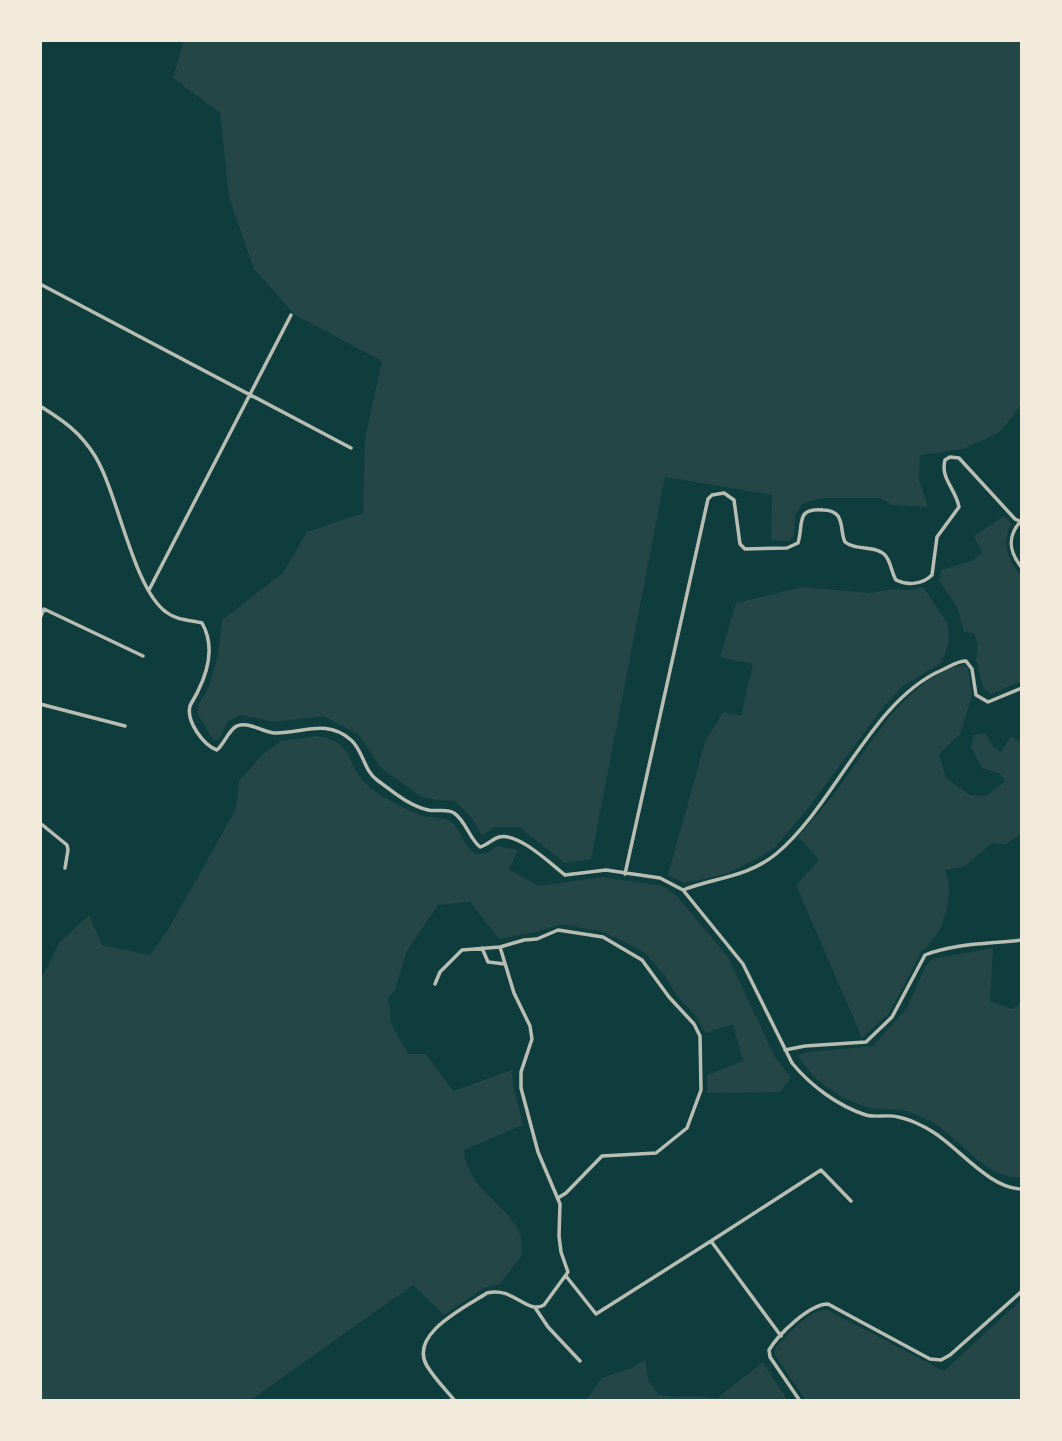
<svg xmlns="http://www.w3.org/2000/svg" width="1062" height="1441" font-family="'Work Sans',sans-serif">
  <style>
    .green { fill: #244646 }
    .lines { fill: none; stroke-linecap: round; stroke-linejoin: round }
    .minor { stroke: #b8beb3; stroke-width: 3.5 }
  </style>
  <rect width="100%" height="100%" fill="#0f3d3e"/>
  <!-- green -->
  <path class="green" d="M184 40H1022V404L1000 432 963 449 920 455 919 480 928 507 892 505 880 498H821L802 504 795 515 794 536 789 541 771 540 772 495 665 477 591 859 565 863 519 827H494L482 836 472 818 455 801 436 800 422 797 381 768 359 735 324 716 273 722 241 715 228 721 220 737 214 741 198 715V705L209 687 218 656 222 620 283 573 307 532 363 513 365 438 382 361 295 315 254 269 229 197 220 113 173 78Z
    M1004 516 1011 524C1000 546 1010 560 1022 578V681L991 694 983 688 976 660 978 645 974 633 964 632 957 607 939 580 941 570 972 561 982 553 974 536Z
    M802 587 869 593 892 589 910 590 923 587 948 624 949 642 942 662 902 687 884 706 809 807 775 847 760 857 726 874 684 883 668 875 705 742 723 712 741 716 753 664 720 657 736 603Z
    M965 665 968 668 972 696 960 734 939 754 946 778 970 795 986 796 1005 782 1000 774 982 768 971 747 974 735 985 733 993 746 1001 752 1011 736 1022 744V836L1020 835 1006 844 992 843 964 867 945 870C956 895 943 935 922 951L889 1013 862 1038 796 885 819 860 798 836C814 819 829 801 843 782 871 743 913 671 965 665Z
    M317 736C355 743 344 759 364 782 373 793 410 812 424 816 432 818 443 817 450 821 461 828 461 844 476 854L487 853 497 846 518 850 509 869 538 886 603 877 663 886 677 896 728 957 775 1057 791 1078 780 1092 707 1093V1075L743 1061 733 1024 705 1033 696 1016 677 996 665 976 646 954 617 938 599 931 561 924 540 931 499 939 470 902 438 905 407 951 395 990 388 998 391 1023 408 1054H426L453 1091 512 1070 513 1085 523 1125 464 1150C466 1185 500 1201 517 1227 522 1234 521 1247 522 1255L500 1284 484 1288 444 1315 413 1285 249 1401H42L40 981 60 942 89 915 102 945 150 955 169 928 236 809 239 781 262 755 281 741Z
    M993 948 990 1001 1012 1009 1022 1003V1177C989 1182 959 1137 932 1122 924 1118 911 1112 902 1110 892 1108 880 1111 870 1108 842 1100 812 1081 798 1055L808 1052 873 1046 907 1008 925 967 932 959Z
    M1022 1299V1401H806L774 1353 776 1347C790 1334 807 1310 827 1310L944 1371Z
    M645 1360 649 1382 659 1395C678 1398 697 1395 717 1398L763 1362 788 1401H585L602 1378 629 1369Z"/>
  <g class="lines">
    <!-- minor -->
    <path class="minor" d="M40 284 351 448
      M40 406C64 421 80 432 95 456 118 493 133 588 166 612 176 620 190 620 202 623 214 644 209 669 198 691 196 696 192 701 190 706 186 721 203 745 217 750 225 743 229 729 237 726 249 721 262 732 274 733 302 734 326 718 351 740 363 750 364 771 377 780 392 791 409 806 428 810 436 812 447 808 454 813 466 821 469 838 480 847 488 845 492 839 499 837 518 832 551 864 565 875L606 870 660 878 683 890 743 964 792 1063C811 1086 838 1106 866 1115 876 1118 888 1114 898 1117 909 1119 924 1126 933 1132 959 1148 990 1189 1022 1189
      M1020 522C1006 538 1010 553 1022 568
      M149 590 291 315
      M40 618 44 609 143 656
      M40 704 125 726
      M40 823 67 845 68 850 65 868
      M625 874 708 499 712 495 724 493 734 500 740 544 745 549 787 548 798 543C804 523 795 508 823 510 829 510 834 511 838 516 843 523 841 534 845 542 856 551 874 545 884 554 891 560 891 572 896 580 908 586 923 584 932 575L937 537 959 507C956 489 940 479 945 460L950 457 959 458 1015 519 1022 522
      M683 890C713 878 748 877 776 854 835 805 872 700 942 670 951 666 957 661 966 661L972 669 976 695 988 702 1022 688
      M500 947 524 940 537 939 558 930 603 937 642 960 669 997 694 1024 700 1036 701 1090 687 1128 656 1153 602 1156 566 1193 558 1198
      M482 948 488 962 505 964
      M435 984 440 972 462 950 500 947 514 993 530 1026 532 1039 521 1072V1088L538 1152 560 1204 559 1236 561 1252 568 1272 544 1305C527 1315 513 1286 487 1293 466 1307 408 1334 427 1366 435 1379 446 1390 455 1401
      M785 1050 805 1046 866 1042 892 1017 925 955C955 943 990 944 1022 940
      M711 1241 821 1170 851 1201
      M566 1276 596 1314 711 1241 781 1336
      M536 1309 548 1327 580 1361
      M800 1401 770 1357 769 1350C778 1335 809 1304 828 1304L930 1359 941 1360 950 1355 1022 1291"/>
  </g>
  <!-- border -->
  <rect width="1062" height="1441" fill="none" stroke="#f1e9da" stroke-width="84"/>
</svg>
